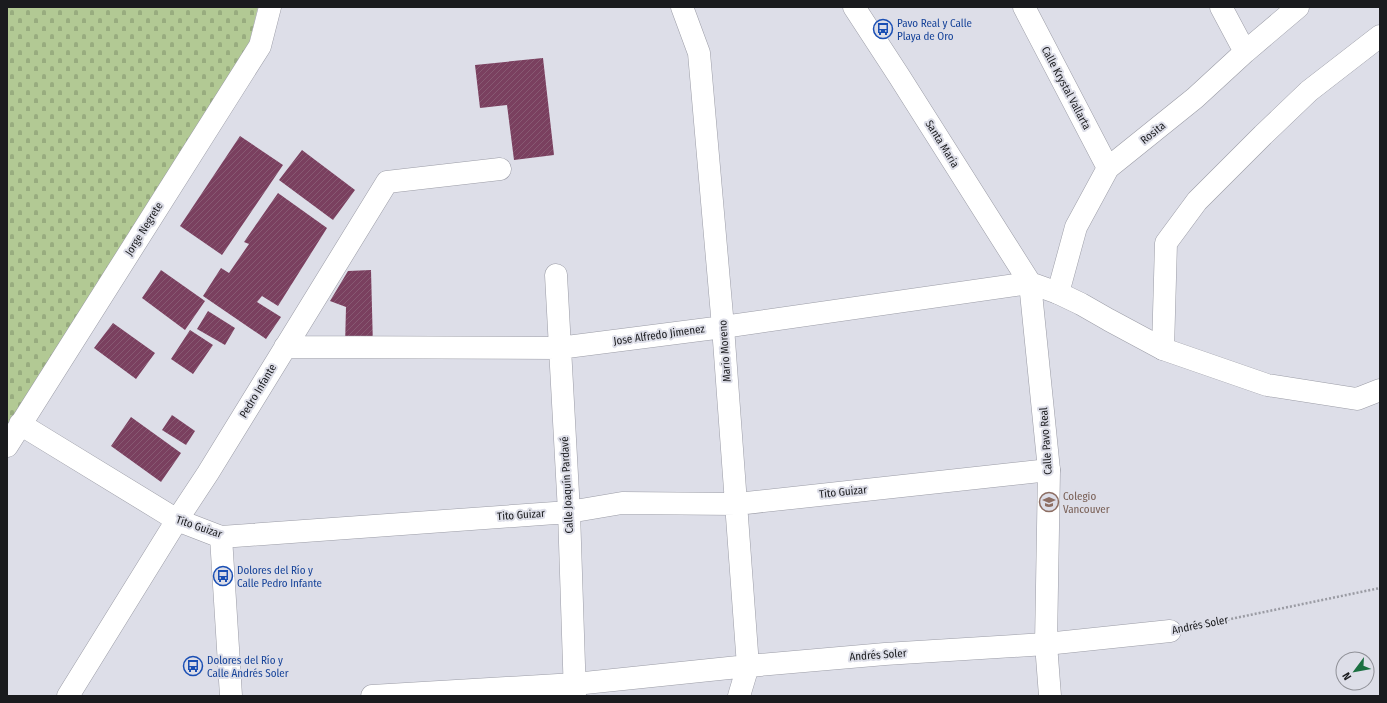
<svg xmlns="http://www.w3.org/2000/svg" width="1387" height="703" font-family="'Fira Sans Condensed',sans-serif">
  <style>
    .cemetery { fill: url(#cemetery-stones) }
    .building { fill: url(#building-hatch) }
    .lines { fill: none; stroke-linecap: round; stroke-linejoin: round }
    .minor-casing { stroke: #9b9ca6; stroke-width: 23 }
    .tertiary-casing { stroke: #9b9ca6; stroke-width: 23 }
    .path { stroke: #9a9ba3; stroke-width: 2.5; stroke-dasharray: 2 2; stroke-linecap: butt }
    .minor { stroke: #fff; stroke-width: 22 }
    .tertiary { stroke: #fff; stroke-width: 22 }
    .labels { text-anchor: middle; dominant-baseline: central; stroke-width: 4; stroke-linejoin: round; paint-order: stroke }
    .transit-label { font-size: 11px; fill: #164399; stroke: #dddee8; text-anchor: start }
    .street-label { font-size: 11px; fill: #1a1b1e; stroke: #dddee8 }
    .education-label { font-size: 11px; fill: #785e54; stroke: #dddee8; text-anchor: start }
  </style>
  <defs>
    <pattern id="cemetery-stones" width="16" height="16" patternUnits="userSpaceOnUse"><rect width="16" height="16" fill="#b2c994"/><path d="M2 7V4a2 2 0 0 1 4 0v3zM10 15v-3a2 2 0 0 1 4 0v3z" fill="#98ac7f"/></pattern>
    <pattern id="building-hatch" width="6" height="6" patternUnits="userSpaceOnUse"><rect width="6" height="6" fill="#7a405f"/><path d="M-1 1l2-2M0 6l6-6M5 7l2-2" fill="none" stroke="#875972"/></pattern>
  </defs>
  <rect width="100%" height="100%" fill="#dddee8"/>
  <!-- cemetery -->
  <path class="cemetery" d="M7 7H258L249 44 7 431Z"/>
  <!-- building -->
  <path class="building" d="M543 58 554 155 514 160 507 105 480 108 475 65Z
    M240 136 283 165 222 255 180 226Z
    M302 150 355 190 333 220 279 180Z
    M278 193 327 228 278 306 262 296 257 302 281 317 266 339 203 296 221 268 229 273 249 244 244 242Z
    M161 270 205 301 185 330 142 298Z
    M371 270 373 347 345 346 346 307 330 301 348 271Z
    M208 311 235 328 225 345 197 329Z
    M113 323 155 353 136 379 94 348Z
    M190 330 213 345 193 374 171 359Z
    M172 415 195 431 186 445 162 430Z
    M131 417 181 453 161 482 111 446Z"/>
  <g class="lines">
    <!-- minor casing -->
    <g class="minor-casing">
      <path id="minor" d="M682 7 699 53 723 327 748 666 739 696
        M1024 7 1108 168
        M1221 7 1245 52
        M556 275 569 512 575 696
        M1058 293 1076 227 1108 168 1195 98 1245 52 1298 7
        M285 347 559 348 723 327 1030 283
        M1163 349 1166 243 1197 201 1263 135 1309 91 1380 36
        M20 424 177 520 221 537 569 512 622 503 737 504 1049 470
        M7 446 260 46 270 7
        M221 537 231 696
        M68 696 177 520 208 473 387 182 500 169
        M372 696 575 684 748 666 885 654 1046 644 1170 631"/>
    </g>
    <!-- tertiary casing -->
    <g class="tertiary-casing">
      <path id="tertiary" d="M854 7 899 76 1030 283 1049 470 1046 644 1050 696
        M1030 283 1058 293 1081 304 1109 320 1163 349 1267 385 1357 399 1380 390"/>
    </g>
    <!-- path -->
    <path class="path" d="M1192 627 1380 588"/>
    <!-- minor -->
    <use href="#minor" class="minor"/>
    <!-- tertiary -->
    <use href="#tertiary" class="tertiary"/>
  </g>
  <!-- icons -->
  <defs>
    <g id="bus-ring" transform="scale(1)"><circle r="9.5" fill="#dddee8" stroke="#1a4fb4" stroke-width="1.5"/><path d="M-5-6H5V4H4V6H2V4H-2V6H-4V4H-5ZM-3.5-4V0h7V-4ZM-3.5 1.2v1.5H-2V1.2ZM2 1.2v1.5H3.5V1.2Z" fill="#1a4fb4"/></g>
    <g id="school-ring" transform="scale(1)"><circle r="9.5" fill="#dddee8" stroke="#8d6e63" stroke-width="1.5"/><path d="M0-5L7-2L0 1L-7-2ZM-4 1L0 2.5L4 1V4Q0 6-4 4Z" fill="#8d6e63"/></g>
  </defs>
  <g fill-rule="evenodd">
    <use href="#bus-ring" x="883" y="29"/>
    <use href="#school-ring" x="1049" y="502"/>
    <use href="#bus-ring" x="223" y="576"/>
    <use href="#bus-ring" x="193" y="666"/>
  </g>
  <g class="labels">
    <!-- transit labels -->
    <g class="transit-label">
      <text x="897" y="23">Pavo Real y Calle<tspan x="897" dy="13">Playa de Oro</tspan></text>
      <text x="237" y="570">Dolores del Río y<tspan x="237" dy="13">Calle Pedro Infante</tspan></text>
      <text x="207" y="660">Dolores del Río y<tspan x="207" dy="13">Calle Andrés Soler</tspan></text>
    </g>
    <!-- street labels -->
    <g class="street-label">
      <text transform="translate(1066 88) rotate(62)">Calle Krystal Vallarta</text>
      <text transform="translate(1153 133) rotate(-39)">Rosita</text>
      <text transform="translate(942 144) rotate(58)">Santa Maria</text>
      <text transform="translate(144 229) rotate(-58)">Jorge Negrete</text>
      <text transform="translate(659 335) rotate(-8)">Jose Alfredo Jimenez</text>
      <text transform="translate(725 351) rotate(-94)">Mario Moreno</text>
      <text transform="translate(258 391) rotate(-59)">Pedro Infante</text>
      <text transform="translate(1046 441) rotate(-94)">Calle Pavo Real</text>
      <text transform="translate(567 485) rotate(-93)">Calle Joaquín Pardavé</text>
      <text transform="translate(843 492) rotate(-6)">Tito Guizar</text>
      <text transform="translate(521 515) rotate(-4)">Tito Guizar</text>
      <text transform="translate(199 527) rotate(19)">Tito Guizar</text>
      <text transform="translate(1200 625) rotate(-11)">Andrés Soler</text>
      <text transform="translate(878 655) rotate(-4)">Andrés Soler</text>
    </g>
    <!-- education labels -->
    <g class="education-label">
      <text x="1063" y="496">Colegio<tspan x="1063" dy="13">Vancouver</tspan></text>
    </g>
  </g>
  <!-- border -->
  <rect width="1387" height="703" fill="none" stroke="#1a1b1e" stroke-width="16"/>
  <!-- north arrow -->
  <g transform="translate(1355 671) rotate(238)"><circle r="19" fill="#dddee8" stroke="#8f9097"/>
  <path d="M0-3L7 15L0 10L-7 15Z" fill="#1b6f41"/>
  <text y="-6" font-size="11" font-weight="bold" text-anchor="middle" fill="#1a1b1e">N</text>
  </g>
</svg>
